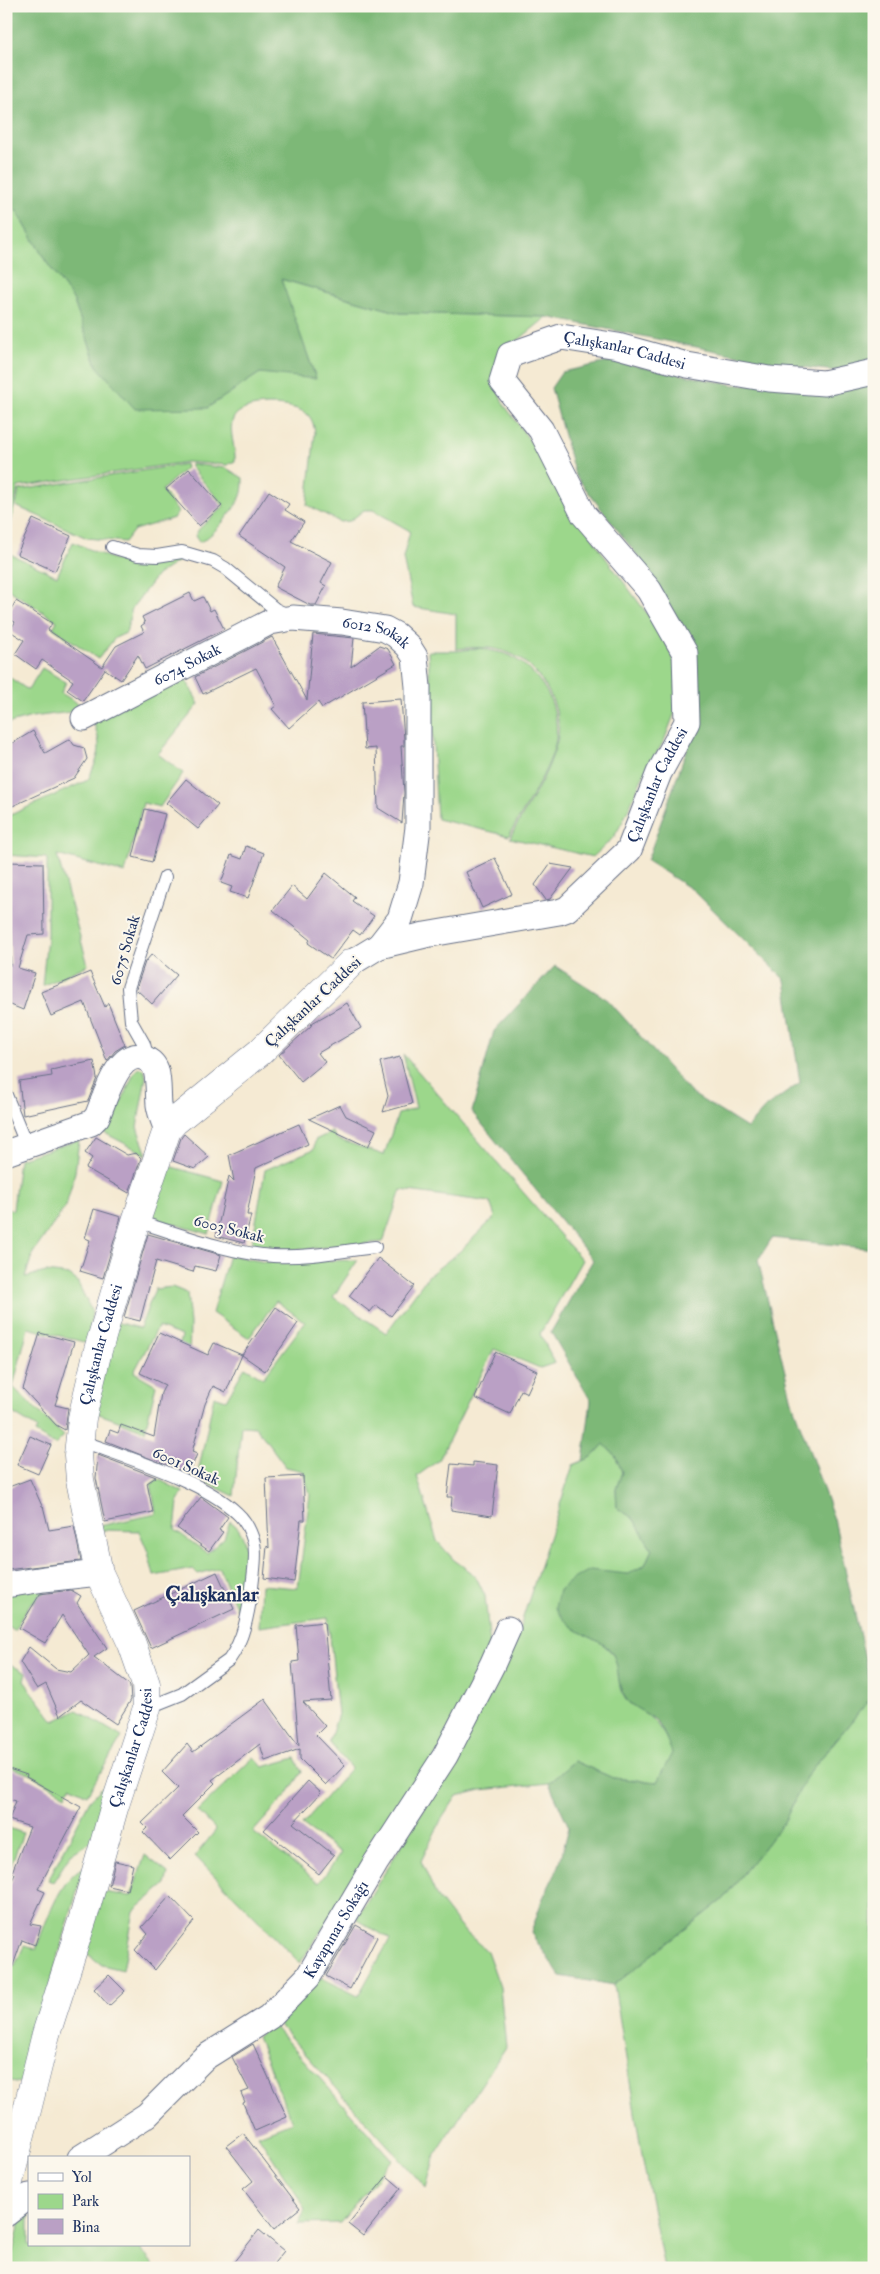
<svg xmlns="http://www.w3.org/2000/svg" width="880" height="2274" font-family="'IM FELL Double Pica',serif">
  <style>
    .green { fill: #9cd78b; stroke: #5c8374 }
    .forest { fill: #7db877; stroke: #4c746a }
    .building { fill: #baa0c5 }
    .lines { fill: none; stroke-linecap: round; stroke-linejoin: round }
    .service-casing { stroke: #677087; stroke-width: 14 }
    .minor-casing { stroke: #677087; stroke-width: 27 }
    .tertiary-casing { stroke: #677087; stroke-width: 29 }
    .service { stroke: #fff; stroke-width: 12 }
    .minor { stroke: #fff; stroke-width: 25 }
    .tertiary { stroke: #fff; stroke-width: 28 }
    .labels { text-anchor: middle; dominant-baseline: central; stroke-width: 4; stroke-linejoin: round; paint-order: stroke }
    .street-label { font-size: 16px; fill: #1b2f5e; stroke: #fbf7ec }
    .district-label { font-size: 21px; font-weight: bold; fill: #1b2f5e; stroke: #fbf7ec }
  </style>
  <rect width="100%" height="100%" fill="#fbf7ec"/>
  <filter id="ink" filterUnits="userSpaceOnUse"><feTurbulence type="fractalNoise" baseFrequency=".02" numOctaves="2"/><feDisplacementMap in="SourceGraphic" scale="10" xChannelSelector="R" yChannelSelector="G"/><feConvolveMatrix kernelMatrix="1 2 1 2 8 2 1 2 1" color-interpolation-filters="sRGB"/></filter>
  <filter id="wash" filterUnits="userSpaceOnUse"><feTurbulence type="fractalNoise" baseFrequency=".0096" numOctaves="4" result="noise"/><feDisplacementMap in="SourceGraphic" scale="20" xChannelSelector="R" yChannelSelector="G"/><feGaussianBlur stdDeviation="1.12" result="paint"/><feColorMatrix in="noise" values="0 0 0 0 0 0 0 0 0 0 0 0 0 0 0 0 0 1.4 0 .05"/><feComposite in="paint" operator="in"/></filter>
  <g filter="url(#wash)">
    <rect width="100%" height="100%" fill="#f5ead3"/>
    <!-- green -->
    <path class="green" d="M6 208 17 211 45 260 73 299 97 366 207 408 260 373 316 378 280 279 400 313 547 317 501 354 493 376 503 403 540 455 605 557 663 635 677 668 675 712 664 741 644 774 623 821 614 837 593 857 510 838C526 807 549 775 557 741 565 708 539 665 509 653 491 646 474 647 456 649V614L413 607 403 558 410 531 373 510H364L350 521 340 522 307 505 315 433C314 427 313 420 308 415 295 402 241 400 233 419 228 431 236 448 235 461L227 465 187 462 18 487 6 549Z
      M185 464 186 468 162 490 178 512 174 518 134 530 125 542 87 538 16 506 19 490Z
      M191 464 226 468 243 478C243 485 243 492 240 498 234 510 211 539 199 542L195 536 199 529 224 506 191 467Z
      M73 542C90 549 108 559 125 562 142 565 166 555 180 560L157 575 132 608 126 633 115 638 98 659 53 628 57 621 6 588 10 554 57 576Z
      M481 648C490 651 503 652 511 656 540 673 560 703 556 739 552 767 523 810 509 836L437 819 428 651H456Z
      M42 668 66 682 61 693 79 704 71 712 32 717 6 724V675L28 690Z
      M183 674 199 704 158 754 183 773 160 807 143 803 125 873 57 855 88 965 42 986 47 937V858L6 855V817L88 780C100 753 103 749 93 721Z
      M403 1054 582 1260 540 1334 555 1363 540 1368 494 1349 439 1460 417 1476 437 1541 454 1560 471 1572 478 1581 485 1596 490 1645 438 1753 300 1963 195 1856 216 1830 198 1811 254 1757 263 1767 295 1758 302 1772 288 1793 253 1832 319 1883 341 1853 302 1825 351 1768 329 1742 338 1714 328 1618 259 1627 261 1585 298 1588 310 1494 303 1471 286 1467 256 1427 241 1426 234 1496 197 1478 214 1396 226 1400 245 1367 263 1378 305 1322 276 1301 249 1338 212 1313 229 1255 265 1262 358 1260 333 1297 386 1333 428 1276 459 1252 495 1217 490 1202 401 1190 383 1242 294 1250 252 1244 265 1170 314 1149 315 1140 332 1132 337 1139 384 1155 398 1114 416 1108Z
      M139 1068 144 1069 146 1077 137 1127 147 1155 95 1128 119 1107 135 1071Z
      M79 1140 75 1172 66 1206 33 1253 25 1277 46 1272 69 1275 77 1281 92 1312 88 1343 28 1328 13 1387 64 1436 55 1445 35 1433 37 1428 6 1409V1209L13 1210 19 1159Z
      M165 1165 223 1181 209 1234 149 1217Z
      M172 1287 187 1293 190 1323 189 1366 175 1360 182 1336 158 1327 134 1372 156 1385 145 1431 94 1412 115 1322 140 1328 155 1289Z
      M604 1444 616 1457 622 1472 616 1489 617 1508 633 1518 652 1549 645 1565 628 1574 580 1632C596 1639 614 1648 618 1667 621 1681 616 1685 626 1700 630 1705 639 1709 645 1713 659 1724 666 1736 673 1753L657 1782 613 1778 574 1761 549 1783 481 1790 457 1796 441 1820 421 1861 437 1897 461 1928 487 1951 500 1987 506 2047 435 2155 426 2188 283 2029 275 2015 318 1976 358 1996 390 1939 356 1919 454 1760 512 1651 573 1465 592 1457Z
      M158 1479 183 1492 178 1502 175 1530 207 1553 224 1538 230 1521C258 1540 242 1582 237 1609L219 1568 198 1574 193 1569 154 1576 148 1552 139 1531 100 1530 99 1526 156 1514 151 1484Z
      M48 1585 41 1598 30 1604 14 1630 6 1625 8 1616 6 1592Z
      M6 1662 26 1673 24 1681 54 1721 77 1710 122 1737 87 1795 70 1786 66 1795 30 1774 6 1766Z
      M873 1695 874 2268H664L644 2167 614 1985 722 1900 784 1822 807 1775Z
      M114 1775 97 1838 71 1854 53 1882 48 1880 90 1800Z
      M6 1827 23 1833 6 1879Z
      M145 1855 168 1873 165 1885 134 1911 123 1970 102 1965 85 1952 103 1892 131 1896Z
      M84 1867 22 2083 11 2081 6 2067V1964L14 1967 24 1946 36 1949C44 1927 60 1877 84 1867Z
      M272 2024 392 2160 340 2223 298 2224 306 2209 258 2135 292 2122 257 2037Z
      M29 2210V2245H137L156 2268H9L22 2215Z"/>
    <!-- forest -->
    <path class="forest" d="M6 6H874V359L837 371 791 366 547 317 400 313 281 279 316 379 260 373 207 408 135 409 97 366 73 299 45 260 17 211 6 208Z
      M613 361 734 385 874 378V1249L772 1238 758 1260 793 1405 834 1519 873 1695 807 1775 784 1822 722 1900 614 1985 560 1976 531 1933 542 1900 559 1866 569 1827 549 1783 574 1761 613 1778 657 1782 672 1753C668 1743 664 1731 657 1722 649 1713 633 1709 626 1699 614 1682 622 1663 609 1649 601 1641 590 1638 580 1632 569 1626 562 1618 555 1608L559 1590 575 1578 590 1570 628 1574 645 1565 652 1549 633 1518 617 1508 616 1489 622 1472 616 1457 604 1444 592 1457 583 1461 591 1401 551 1332 593 1260 472 1112 494 1031 555 966 608 1000 691 1093 747 1128 766 1107 800 1083 785 980 693 890 647 861 696 724 695 650 650 572 575 475 551 388 562 372Z"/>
    <g id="blocks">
      <!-- building -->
      <path class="building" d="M189 469 222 506 199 526 166 489Z
        M269 491 289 504 285 510 304 522 291 541 332 562 321 583 326 586 316 605H310L275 587 285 567 239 536Z
        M33 519 71 536 55 571 17 554Z
        M190 593 194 601 203 597 210 611 214 609 224 629 145 669 138 655 121 680 105 669 83 701 67 690 73 681 42 660 36 669 15 654 24 640 10 631 15 622 6 617 16 601 52 623 48 630 102 667 116 646 144 632 141 626 145 623 142 617Z
        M313 634 354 638 351 667 379 646 388 649 396 664 322 708 318 702 289 728 272 709 276 706 256 668 203 694 195 677 272 637 307 700Z
        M401 699 404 739V746H401L404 793 402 823 378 808 376 748 365 749 362 702Z
        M33 731 45 753 70 739 74 745 84 748 87 759 74 778 6 809V747Z
        M186 779 218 805 198 829 166 803Z
        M145 809 165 814 152 862 133 857Z
        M246 846 264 853 248 898 230 892 232 887 221 883 231 855 242 859Z
        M495 858 512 894 482 908 466 872Z
        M7 862 43 863 44 934 28 935 18 968 35 973 23 1010 6 1003V964L11 965 7 895Z
        M550 864 573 868 550 899 546 900 535 885Z
        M326 873 355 897 352 901 374 916 360 935 353 930 331 959 308 943 310 940 273 910 292 886 307 899Z
        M152 954 177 975 152 1004 136 989 145 962Z
        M90 972 105 1007 108 1003 125 1045 115 1051 107 1061 84 1002 51 1016 41 992Z
        M347 1003 361 1028 318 1053 325 1062 301 1082 279 1055 311 1026 312 1023Z
        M400 1057 412 1104 383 1112 388 1096 380 1062Z
        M94 1061 97 1078 88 1101 23 1115 19 1081 52 1076 51 1070Z
        M340 1105 346 1116 376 1130 368 1147 309 1119Z
        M299 1124 308 1144 256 1168 247 1215H251L244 1243 216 1236 229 1176 234 1181 229 1155Z
        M184 1134 209 1157 195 1169 173 1161 181 1138Z
        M96 1137 127 1155 136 1153 141 1158 129 1193 86 1168 92 1158 85 1153Z
        M94 1209 121 1217 103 1278 80 1271 90 1240 85 1238Z
        M148 1234 221 1255 216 1271 195 1266 193 1272 156 1261 140 1321 124 1317Z
        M378 1258 414 1286 391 1316 376 1305 370 1312 349 1296Z
        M276 1307 298 1323 265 1371 242 1355Z
        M40 1333 74 1342 55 1405 68 1408 65 1430 56 1425 23 1389Z
        M159 1333 208 1355 214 1343 242 1355 226 1392 213 1386 205 1404 192 1452 197 1454 189 1474 106 1441 110 1430 118 1433 121 1425 154 1437 161 1393 165 1385 140 1373Z
        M495 1352 537 1371 527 1393 521 1390 510 1414 475 1398Z
        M30 1436 51 1445 38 1474 17 1465Z
        M98 1455 156 1477 147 1483 153 1512 105 1522 96 1478Z
        M473 1462 498 1465 492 1516 451 1510 452 1497H447L451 1464 473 1466Z
        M303 1476 305 1520H301L294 1582 264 1578 267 1546 269 1548 266 1478Z
        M30 1479 42 1506H43L49 1530 74 1526 81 1561 6 1570V1488Z
        M201 1497 228 1517 219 1530 223 1532 209 1551 177 1528Z
        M217 1572 234 1609 151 1648 134 1611Z
        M71 1590 81 1596 77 1603 107 1648 94 1657 129 1684 130 1687 131 1700 116 1724 81 1700 60 1716 46 1684 37 1689 20 1662 29 1647 56 1669 71 1672 89 1655 62 1615 45 1643 19 1628 40 1594Z
        M324 1622 331 1700 303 1702 325 1726 316 1735 345 1765 326 1785 300 1759V1749L265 1761 260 1744 212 1780 215 1783 182 1816 198 1832 170 1860 143 1832 147 1828 142 1823 178 1788 162 1772 187 1744 193 1752 265 1699 299 1746 292 1662 299 1661 296 1625Z
        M6 1768 27 1775 26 1777 81 1807 38 1889 45 1892 30 1924 41 1926 35 1945 22 1940 9 1977H6V1893L15 1874 12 1872 30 1827 9 1820 16 1801 6 1798Z
        M308 1781 321 1793 293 1823 334 1855 319 1874 264 1830Z
        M115 1861 133 1865 127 1890 109 1886Z
        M170 1896 194 1921 155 1970 135 1950 148 1934 142 1927Z
        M356 1925 377 1937 350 1989 326 1976Z
        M109 1975 125 1991 109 2006 94 1989Z
        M253 2044 287 2117 255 2131 243 2103 245 2102 241 2093 249 2090 232 2057Z
        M243 2133 300 2208 274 2229 243 2189 253 2181 226 2146Z
        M387 2176 401 2188 363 2236 348 2224Z
        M259 2230 284 2251 270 2268H229Z"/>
    </g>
  </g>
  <g filter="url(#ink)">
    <use href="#blocks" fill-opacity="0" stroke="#677087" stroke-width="1"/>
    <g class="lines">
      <!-- service casing -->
      <g class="service-casing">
        <path id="service" d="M112 547 138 555 157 556 182 552 213 561 225 568 275 609 288 615
          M148 1060 144 1044 131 1021 128 988 165 877
          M6 1095 27 1146
          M136 1221C180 1234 227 1253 273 1256 307 1258 342 1251 375 1247
          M79 1440C124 1457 203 1480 237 1513 245 1520 251 1532 254 1543 257 1556 253 1575 252 1588 248 1614 244 1639 229 1660L182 1694 147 1708"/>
      </g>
      <!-- minor casing -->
      <g class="minor-casing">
        <g id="minor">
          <path id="s1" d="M84 718 270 622 293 618 342 622 385 629 396 635 408 646 415 657 418 687V827L411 883 400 919 379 946"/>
          <path id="s2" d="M351 963 379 946 425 935 559 912 567 909 629 850 659 773 687 722 685 653 649 590 584 515 541 430 502 381 510 355 561 337 618 346 687 365 769 379 824 383 874 372"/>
          <path d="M6 1153 91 1123 97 1117C105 1099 117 1051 142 1057 148 1059 154 1064 156 1070 159 1081 158 1093 159 1105 160 1113 164 1122 167 1130"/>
          <path d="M6 1585 44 1579 99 1573"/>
          <path id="s3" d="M80 2158 147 2115 204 2058 269 2017 308 1977 375 1864 445 1756 492 1665 508 1629"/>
          <path d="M6 2214 29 2196"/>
        </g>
      </g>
      <!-- tertiary casing -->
      <g class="tertiary-casing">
        <g id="tertiary">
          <path id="s4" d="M6 2194 46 2034 84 1915 114 1808 147 1708 146 1684 132 1644 99 1573 80 1480 78 1455 82 1418 98 1350 136 1221 167 1130 174 1122 260 1052 351 963"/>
        </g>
      </g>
      <!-- service -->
      <use href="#service" class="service"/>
      <!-- minor -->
      <use href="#minor" class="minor"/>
      <!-- tertiary -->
      <use href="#tertiary" class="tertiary"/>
    </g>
  </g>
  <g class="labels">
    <!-- street labels -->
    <g class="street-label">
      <text stroke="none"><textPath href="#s2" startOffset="996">Çalışkanlar Caddesi</textPath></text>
      <text stroke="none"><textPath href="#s1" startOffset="318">6012 Sokak</textPath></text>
      <text stroke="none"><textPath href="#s1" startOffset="116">6074 Sokak</textPath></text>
      <text stroke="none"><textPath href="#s2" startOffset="381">Çalışkanlar Caddesi</textPath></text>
      <text transform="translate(125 950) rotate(-74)">6075 Sokak</text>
      <text transform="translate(313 1002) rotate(-43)">Çalışkanlar Caddesi</text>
      <text transform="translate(229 1229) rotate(14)">6003 Sokak</text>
      <text stroke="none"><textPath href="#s4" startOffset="884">Çalışkanlar Caddesi</textPath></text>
      <text transform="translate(186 1466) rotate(24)">6001 Sokak</text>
      <text stroke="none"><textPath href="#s4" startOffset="464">Çalışkanlar Caddesi</textPath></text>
      <text stroke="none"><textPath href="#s3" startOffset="348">Kayapınar Sokağı</textPath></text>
    </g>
    <!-- district labels -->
    <g class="district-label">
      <text x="212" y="1594">Çalışkanlar</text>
    </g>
  </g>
  <!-- margin -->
  <rect width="880" height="2274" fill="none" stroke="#fbf7ec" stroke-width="25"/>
  <!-- legend -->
  <rect x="28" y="2156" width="162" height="90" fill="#fbf7ec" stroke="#a1a7b3"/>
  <rect x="38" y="2173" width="25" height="8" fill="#ffffff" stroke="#a1a7b3"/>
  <text x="72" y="2182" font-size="15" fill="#1b2f5e">Yol</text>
  <rect x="38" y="2194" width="25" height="15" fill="#9cd78b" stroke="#a1a7b3"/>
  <text x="72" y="2206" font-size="15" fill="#1b2f5e">Park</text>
  <rect x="38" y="2219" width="25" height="15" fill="#baa0c5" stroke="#a1a7b3"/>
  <text x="72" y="2232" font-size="15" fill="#1b2f5e">Bina</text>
</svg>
